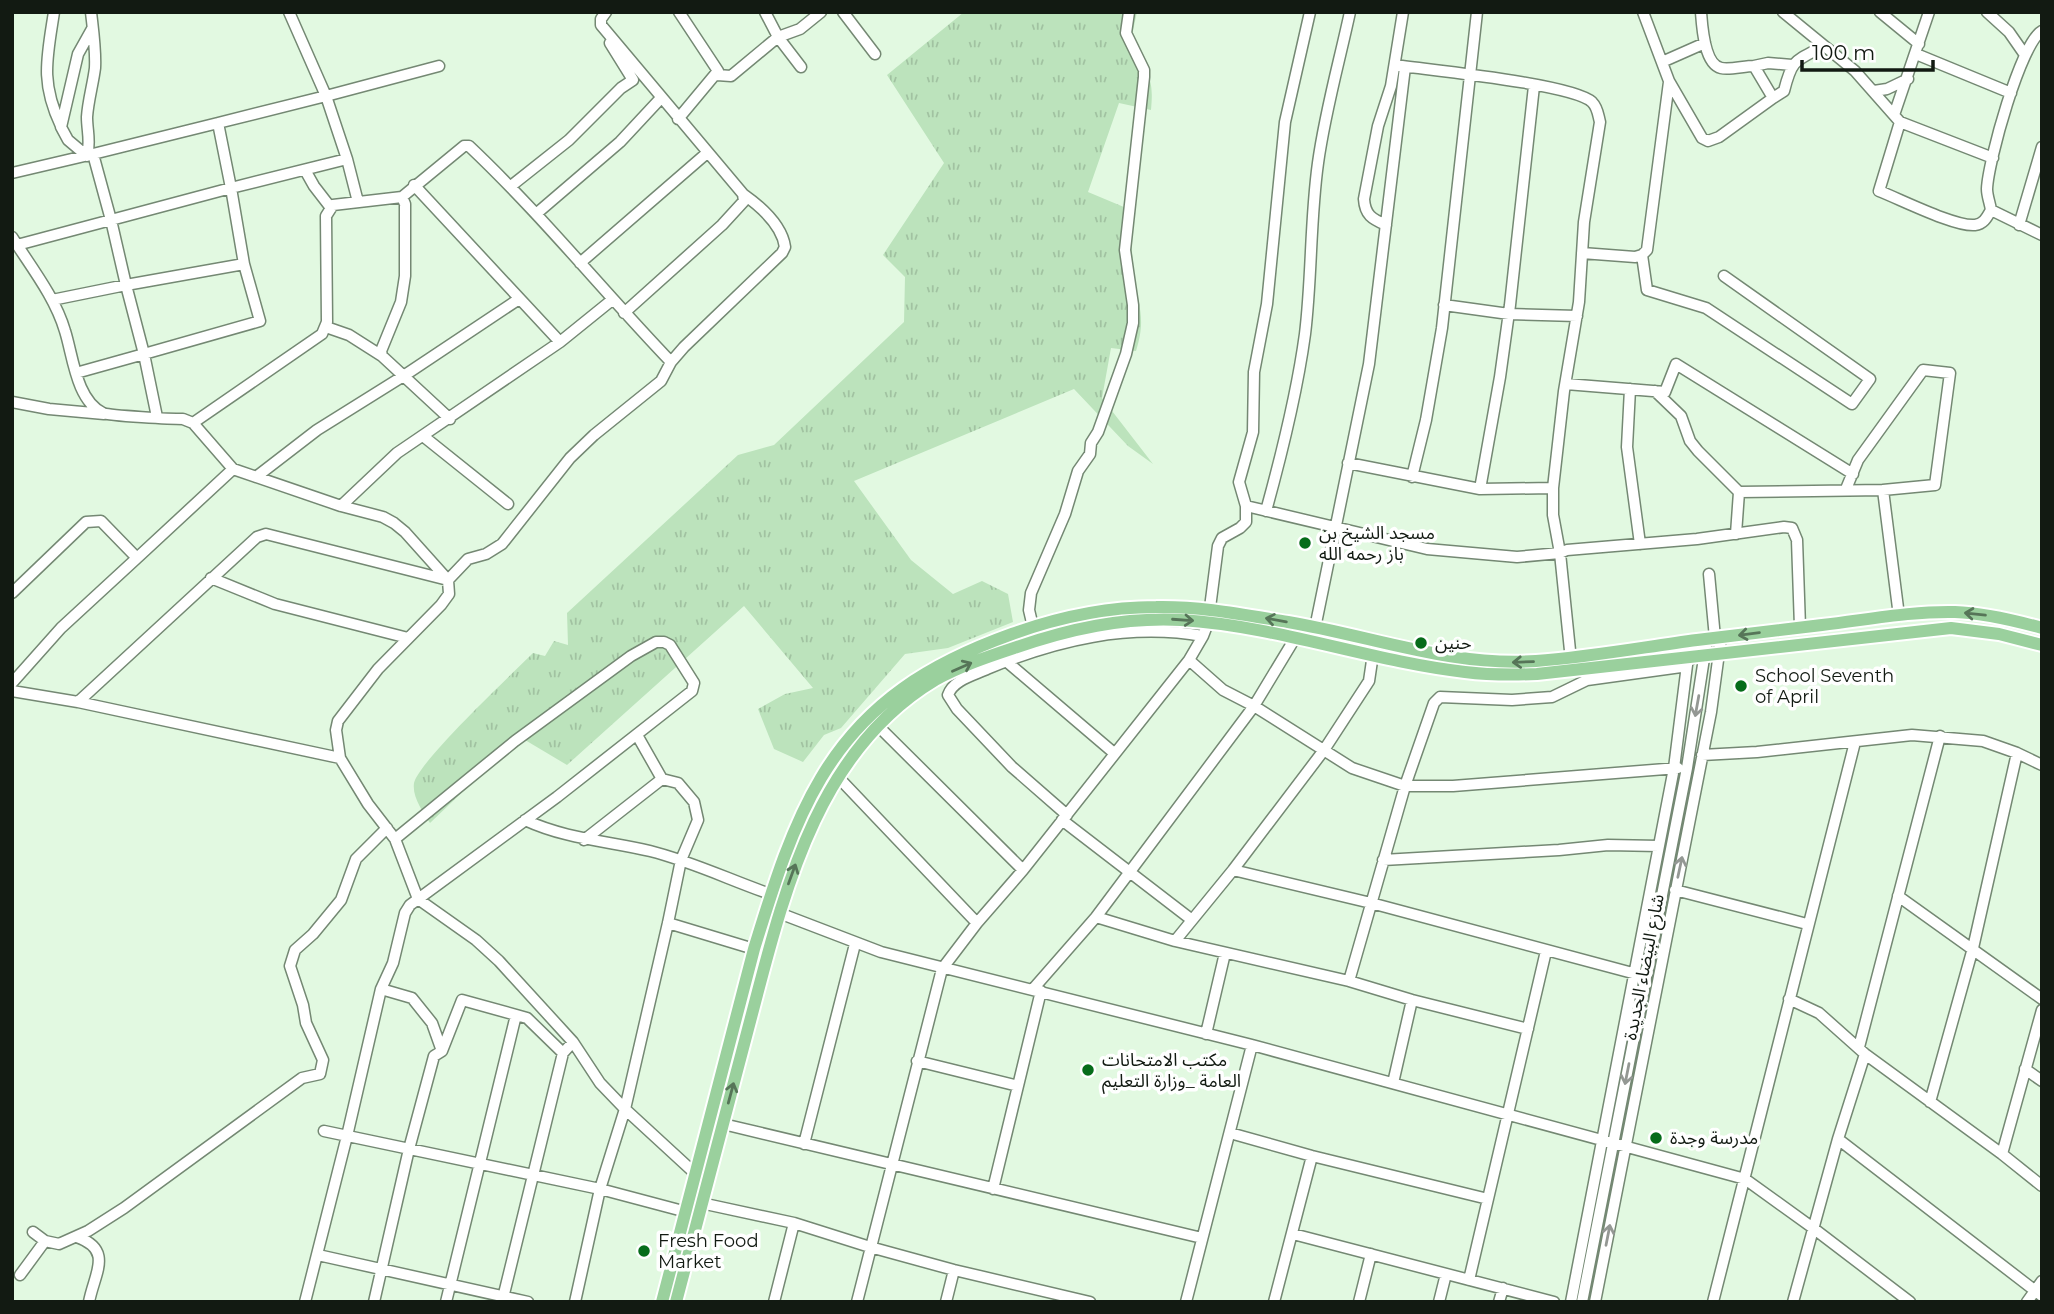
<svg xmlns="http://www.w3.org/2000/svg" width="2054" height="1314" font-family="Montserrat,'Noto Sans Arabic',sans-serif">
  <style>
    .grass { fill: url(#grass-tufts) }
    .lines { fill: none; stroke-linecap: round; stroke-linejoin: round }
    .minor-casing { stroke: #748873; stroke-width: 13 }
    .major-casing { stroke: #fff; stroke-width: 16 }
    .minor { stroke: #fff; stroke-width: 10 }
    .major { stroke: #9ad09d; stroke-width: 12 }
    .oneway { stroke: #567558 }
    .oneway2 { stroke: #949894 }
    .poi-dot { fill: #066c1a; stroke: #fff; stroke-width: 2.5 }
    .labels { text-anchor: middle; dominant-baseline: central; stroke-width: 7; stroke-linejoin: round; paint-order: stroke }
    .poi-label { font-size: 18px; fill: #121a12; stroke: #fff; text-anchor: start }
    .street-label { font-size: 18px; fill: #121a12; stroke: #fff }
  </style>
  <defs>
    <pattern id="grass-tufts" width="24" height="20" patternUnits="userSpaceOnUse" patternTransform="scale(1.75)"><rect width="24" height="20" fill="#bce3bc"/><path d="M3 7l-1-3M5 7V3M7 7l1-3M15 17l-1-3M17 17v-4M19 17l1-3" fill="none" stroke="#a1c2a1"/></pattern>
  </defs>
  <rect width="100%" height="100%" fill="#e2f9e1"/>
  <!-- grass -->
  <path class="grass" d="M964 12H1137L1129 49C1149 75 1154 77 1151 110L1119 103 1088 192 1131 210C1132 232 1131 255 1134 276 1139 308 1146 319 1136 351L1111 348 1102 398 1153 464 1128 446 1074 389 854 481 911 560 953 594 982 581 1008 594 1013 622 948 648 905 654 841 728 824 735 803 762 774 749 758 709 785 694 813 688 744 606 567 765 520 737 430 823C423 812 412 797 414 783 419 761 512 674 533 653L545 656 554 641 568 645 567 613 738 455 774 445 904 322 905 277 883 255 944 163 887 75Z"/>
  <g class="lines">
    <!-- minor casing -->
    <g class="minor-casing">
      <path id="minor" d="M54 12C47 58 40 82 61 126
        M91 12C93 30 96 50 95 68 93 84 88 101 87 117 87 131 91 142 87 156L68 140 61 127 78 54 92 29
        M289 12 326 96 439 66
        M606 12 601 19V25L743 194 744 201 722 225 624 313
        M765 12 778 37 801 67
        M843 12 875 54
        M1643 12 1669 81 1702 138 1708 141 1719 137 1773 98 1754 66C1744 66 1730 70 1721 68 1704 64 1702 25 1701 12
        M1783 12 1855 71 1900 122 1993 158
        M1880 12 1919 44
        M1987 12 2009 32 2025 55
        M1916 54 2011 93
        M1662 62 1705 43
        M1395 65C1429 70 1573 84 1592 102 1598 108 1598 115 1600 122L1584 222 1579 302 1564 391 1553 488V515L1560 553 1572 670
        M1754 66 1768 63 1792 65
        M717 75 731 76 778 37 800 29 821 12
        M1874 91 1887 89 1908 79
        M1773 98 1784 91C1792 59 1795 61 1824 46
        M1894 115 1929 12
        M678 119 718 71 679 12
        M1900 122 1879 191C1900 199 1955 227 1975 225 1984 224 1987 217 1991 210 1990 203 1987 196 1987 189 1988 162 2021 42 2042 31
        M93 154 218 123 231 188 347 159 326 96 218 123
        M347 159 358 202
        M305 170 314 186 331 208
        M12 173 93 154 111 220 17 245
        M414 185 560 342
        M511 186 569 140 621 88 633 80 610 43
        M402 197 405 204V276L401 302 381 351 382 356 450 419
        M1991 210 2042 235
        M536 214 620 142 661 98
        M1386 225C1372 219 1365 215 1364 199L1378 126 1391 86 1403 12
        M2019 225 2042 147
        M12 237C31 267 55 297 65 331 73 356 76 400 103 413 110 416 173 419 183 419L193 423 233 469 341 506 383 517 394 523 405 532 448 580 449 594 441 605 378 669 338 721 336 730 340 758 368 804 395 839 418 899 476 940 499 961 573 1042 600 1083 625 1109 700 1178
        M1582 253 1635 257 1642 255 1647 250 1669 82
        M1642 255 1647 290 1706 308 1852 404 1870 379 1724 276
        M580 263 707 153
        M52 300 126 285 111 220 231 188 244 264
        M1444 305 1509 314 1577 316
        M326 327 349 335 382 356
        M76 373 144 354 126 285 244 264 260 321 144 354 157 417
        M1566 384 1665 392 1676 364 1853 474
        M1630 389 1627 447 1640 544
        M1655 391 1681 416 1690 441 1698 451 1739 492
        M12 402 49 409 104 414
        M193 423 322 334 327 322 326 216 333 205 402 197 464 146H469C541 214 603 291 671 362
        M423 436 508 504
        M1348 463 1480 489 1553 488
        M256 477 317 430 405 375 519 299
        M1412 477 1426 420 1442 328 1477 12
        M1480 489 1500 377 1510 305 1534 86
        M1846 489 1858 460 1923 370 1950 373 1935 485 1883 490
        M341 506 397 453 560 342 612 300
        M1246 506 1427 549 1517 557 1560 553 1567 550 1697 539 1784 527 1792 528 1797 540 1800 627
        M1266 511C1282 453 1297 393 1305 334 1312 277 1310 220 1318 163 1325 112 1339 63 1350 12
        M1736 534 1739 492 1883 490 1899 616
        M1709 574 1715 638
        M211 578 275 604 408 638
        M12 593 86 522 101 521 137 558 233 469
        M1034 631 1029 610 1031 593 1065 514 1078 471 1090 454 1091 443 1098 432 1126 354 1133 323V305L1125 250 1144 77V70L1126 33 1129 12
        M1314 633 1369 364 1405 67
        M1189 660 1223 690 1254 706 1352 768 1405 786H1453L1678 768
        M1006 661 1114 753
        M12 683 61 628 137 558
        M12 691 78 702 340 758
        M78 702 257 537 266 534 448 580 468 559 486 554 502 544 570 458 594 435 661 381 671 362 684 347 782 253 785 247C782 225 760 206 743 194
        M869 717 1023 870
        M1702 755 1757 752 1912 735 1983 741 2017 753 2042 765
        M838 777 977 923
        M1067 815 1012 767 957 709 948 695C953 680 974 675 987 669 1056 640 1128 623 1203 636
        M525 820C566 839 608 841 650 851 694 862 734 882 776 896
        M1062 820 1192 920
        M584 840 662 779 637 735
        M1383 860 1559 850 1608 845 1659 846
        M1233 870 1371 903 1640 975
        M1675 890 1807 924
        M1898 896 2042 999
        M779 913 881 952 1252 1045 1745 1179 1813 1228 1910 1302
        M1096 917 1175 941 1349 981 1412 1000 1528 1029
        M668 923 754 949
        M1175 941 1233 870 1324 750 1369 681 1373 654
        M1349 981 1405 786 1434 703 1440 697 1512 700 1552 697 1587 680 1681 667 1695 656 1698 640
        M381 989 412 998 432 1023 442 1051
        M1033 989 1096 917 1254 706 1303 625
        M1789 999 1819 1013 1865 1054 2002 1154 2042 1186
        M1206 1034 1225 953
        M1859 1047 1940 736
        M917 1061 1018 1086
        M2025 1069 2042 1081
        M1393 1083 1412 1000
        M1930 1102 1973 948 2017 753
        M723 1124 1202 1238
        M324 1131 600 1189 698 1215
        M1230 1133 1312 1156 1488 1199
        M1838 1139 2042 1296
        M804 1144 855 944
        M2002 1154 2042 1010
        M993 1189 1041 991
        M701 1203 794 1223 870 1247 954 1270 1090 1302
        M33 1232 45 1241 59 1244 88 1231 124 1208 302 1078 320 1074 323 1060 306 1023 303 1005 290 966 295 950 313 934 341 900 356 859 387 828
        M1293 1234 1554 1302
        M77 1237C114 1250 94 1274 89 1302
        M318 1255 528 1302
        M20 1275 45 1241
        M1469 1280 1546 951
        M305 1302 347 1136 381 989 393 963 405 913 410 905 557 797 692 691 694 683 670 645 664 642H656L631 656 515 741 395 839
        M374 1302 409 1149 434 1056 442 1051 462 1000 527 1018 563 1053
        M446 1302 516 1015
        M502 1302 563 1053 573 1042
        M575 1302 600 1189 625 1109 668 923 681 860 698 820 694 802 678 783 662 779
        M774 1302 794 1223
        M857 1302 942 969 977 923 1023 870 1189 660 1203 636 1208 623 1218 546 1222 538 1240 528 1246 522V506L1239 482 1253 432 1254 372 1267 304 1285 122 1310 12
        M946 1302 954 1270
        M1186 1302 1252 1045
        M1274 1302 1312 1156
        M1359 1302 1371 1254
        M1439 1302 1446 1274
        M1499 1302 1503 1288
        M1571 1302 1674 768 1687 665
        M1582 1302 1687 768 1707 639
        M1595 1302 1711 712 1721 638
        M1713 1302 1855 742
        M1793 1302 1838 1139 1865 1054
        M2027 1302 2042 1281"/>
    </g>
    <!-- major casing -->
    <g class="major-casing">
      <path id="major" d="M662 1302 754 949C772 891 790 830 821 778 866 702 931 663 1012 634 1059 617 1106 607 1156 607 1201 606 1245 615 1288 622 1371 636 1452 667 1536 661 1590 657 1644 647 1697 640 1739 635 1781 630 1822 625 1866 620 1911 611 1955 612 1984 613 2013 620 2042 628
        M676 1302C700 1211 724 1120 748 1029 782 901 813 753 935 680 960 666 987 657 1014 648 1069 629 1123 617 1181 620 1278 626 1369 661 1465 672 1489 675 1513 675 1537 674L1951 628 1999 634 2042 645"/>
    </g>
    <!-- minor -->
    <use href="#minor" class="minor"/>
    <!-- major -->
    <use href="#major" class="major"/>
  </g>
  <!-- one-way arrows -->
  <defs><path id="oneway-shaft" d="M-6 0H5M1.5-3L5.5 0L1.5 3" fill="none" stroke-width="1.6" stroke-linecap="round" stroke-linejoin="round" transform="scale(1.75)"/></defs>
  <g class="oneway">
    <use href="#oneway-shaft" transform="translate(1975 614) rotate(-174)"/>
    <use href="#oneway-shaft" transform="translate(1183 620) rotate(4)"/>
    <use href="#oneway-shaft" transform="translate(1276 620) rotate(-170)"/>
    <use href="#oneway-shaft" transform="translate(1749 634) rotate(173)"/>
    <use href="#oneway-shaft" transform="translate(1523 662) rotate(178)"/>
    <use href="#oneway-shaft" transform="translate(962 667) rotate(-24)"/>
    <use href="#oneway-shaft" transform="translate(792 874) rotate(-70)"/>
    <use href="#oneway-shaft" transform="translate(731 1093) rotate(-75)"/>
  </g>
  <g class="oneway2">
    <use href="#oneway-shaft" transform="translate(1697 706) rotate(100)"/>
    <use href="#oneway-shaft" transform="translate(1680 867) rotate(-78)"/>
    <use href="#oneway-shaft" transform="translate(1627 1074) rotate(101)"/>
    <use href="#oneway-shaft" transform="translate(1608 1235) rotate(-79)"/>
  </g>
  <!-- markers -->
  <g class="poi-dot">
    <circle cx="1305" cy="543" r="7"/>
    <circle cx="1421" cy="643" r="7"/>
    <circle cx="1741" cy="686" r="7"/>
    <circle cx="1088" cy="1070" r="7"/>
    <circle cx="1656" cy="1138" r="7"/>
    <circle cx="644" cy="1251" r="7"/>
  </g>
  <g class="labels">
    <!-- poi labels -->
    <g class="poi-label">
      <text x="1319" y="533">مسجد الشيخ بن<tspan x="1319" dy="21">باز رحمه الله</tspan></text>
      <text x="1435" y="643">حنين</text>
      <text x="1755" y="676">School Seventh<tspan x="1755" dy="21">of April</tspan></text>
      <text x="1102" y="1060">مكتب الامتحانات<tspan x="1102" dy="21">العامة _وزارة التعليم</tspan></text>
      <text x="1670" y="1138">مدرسة وجدة</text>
      <text x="658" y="1241">Fresh Food<tspan x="658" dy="21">Market</tspan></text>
    </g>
    <!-- street labels -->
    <g class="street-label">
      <text transform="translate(1644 967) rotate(-79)">شارع البيضاء الجديدة</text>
    </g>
  </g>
  <!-- border -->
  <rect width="2054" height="1314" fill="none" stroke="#121a12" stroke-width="28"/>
  <!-- scale -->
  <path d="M1802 60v10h131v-10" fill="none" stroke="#121a12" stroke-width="3.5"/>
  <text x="1812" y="60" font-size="21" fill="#121a12" stroke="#ffffff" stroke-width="5" paint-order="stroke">100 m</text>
</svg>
